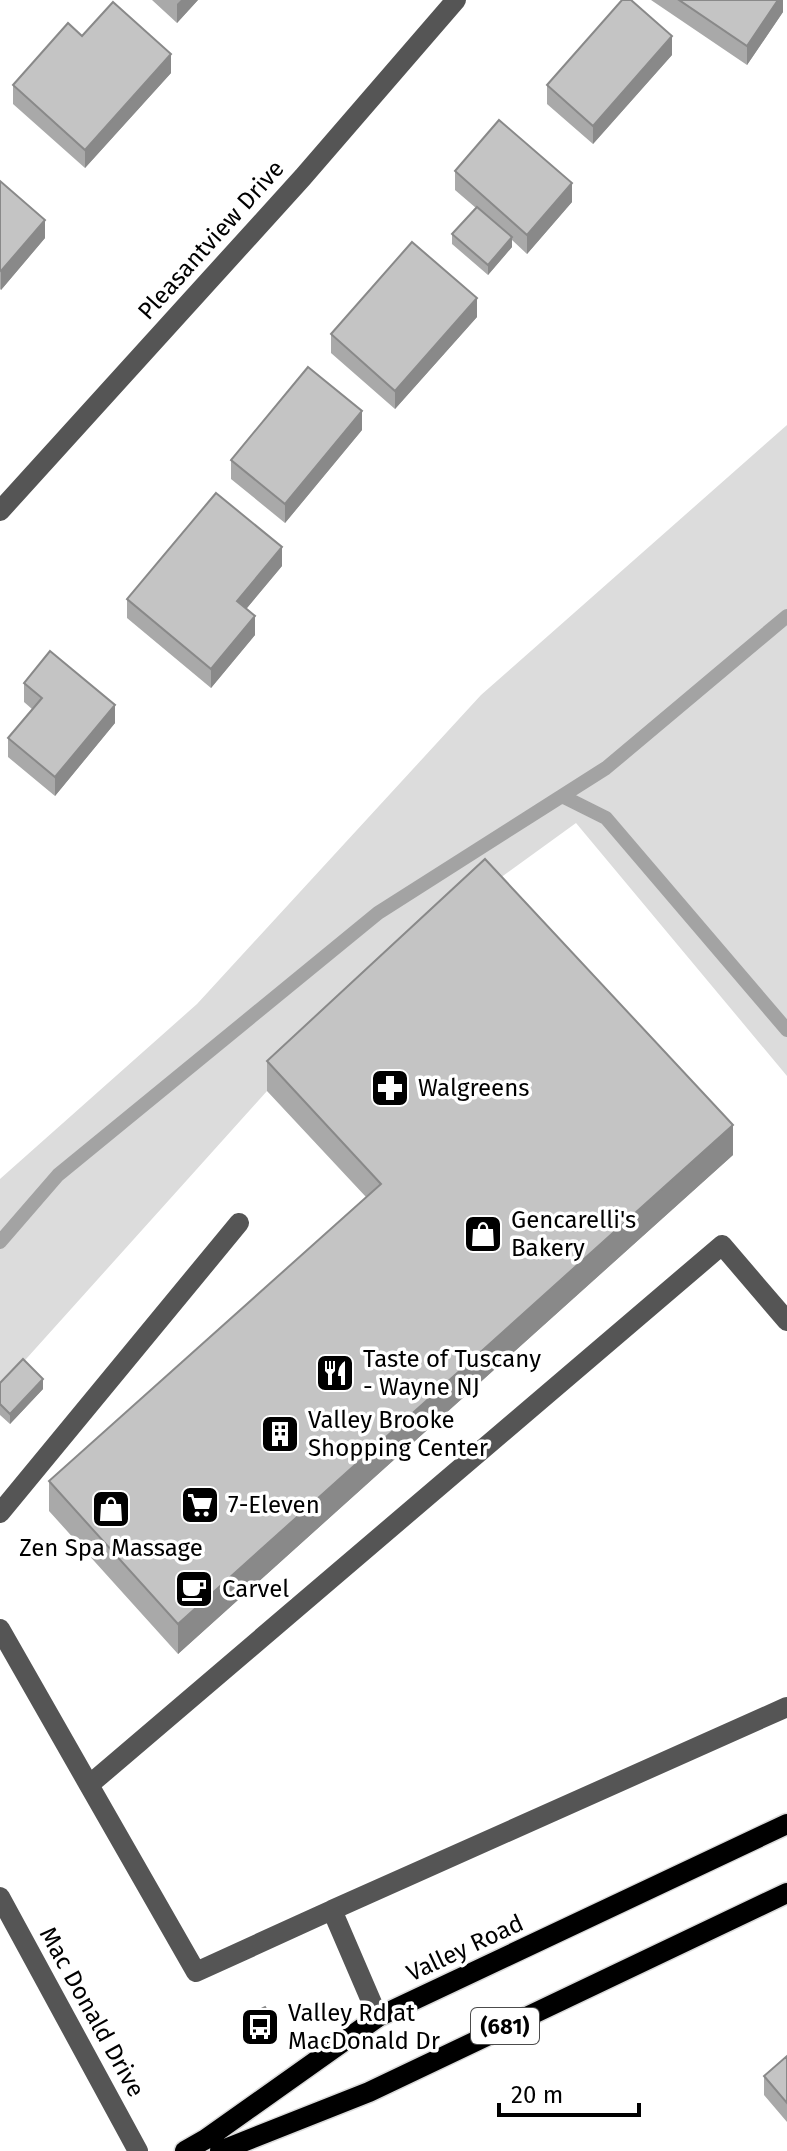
<svg xmlns="http://www.w3.org/2000/svg" width="787" height="2151" font-family="'Fira Sans',sans-serif">
  <style>
    .green { fill: #dcdcdc }
    .lines { fill: none; stroke-linecap: round; stroke-linejoin: round }
    .stream { stroke: #a3a3a3; stroke-width: 14 }
    .major-casing { stroke: #dbdbdb; stroke-width: 23 }
    .minor { stroke: #555; stroke-width: 20 }
    .major { stroke: #000; stroke-width: 20 }
    .wall { fill: #a9a9a9 }
    .shaded-wall { fill: #898989 }
    .building { fill: #c4c4c4; stroke: #898989; stroke-width: 2 }
    .labels { text-anchor: middle; dominant-baseline: central; stroke-width: 7; stroke-linejoin: round; paint-order: stroke }
    .shield { fill: #fff; stroke: #4c4c4c; stroke-width: 2 }
    .shield-label { font-size: 22px; font-weight: bold; fill: #000 }
    .street-label { font-size: 24px; fill: #000; stroke: #fff }
    .poi-label { font-size: 24px; fill: #000; stroke: #fff; text-anchor: start }
  </style>
  <rect width="100%" height="100%" fill="#fff"/>
  <!-- green -->
  <path class="green" d="M787 425V1076L576 823 485 889 267 1091 0 1388V1179L197 1004 481 695Z"/>
  <g class="lines">
    <!-- stream -->
    <path class="stream" d="M562 796 606 818 787 1030
      M0 1242 58 1175 378 913 606 768 787 616"/>
    <!-- major casing -->
    <g class="major-casing">
      <path id="major" d="M185 2151 206 2139 378 2017 787 1824
        M220 2151 369 2092 787 1893"/>
    </g>
    <!-- minor -->
    <path class="minor" d="M0 511 303 177 456 0
      M0 1513 239 1223
      M0 1629 89 1785 722 1245 787 1321
      M89 1785 196 1972 332 1910 378 2017
      M0 1897 138 2151
      M332 1910 787 1707"/>
    <!-- major -->
    <use href="#major" class="major"/>
  </g>
  <!-- wall -->
  <path class="wall" d="M152 0H198L177 23Z
    M651 0H783V12L747 65Z
    M82 36 171 73 85 168 13 104V85Z
    M672 55 593 144 547 104V85Z
    M455 171 572 202 527 254 512 240V247L488 275 452 244V234L476 208 455 190Z
    M0 181 45 238 1 290 0 289Z
    M477 317 395 409 331 353V334Z
    M362 430 285 523 231 479V460Z
    M282 566 246 609 255 635 211 688 127 618V599Z
    M24 683 115 723 55 796 8 757V738L32 709 24 702Z
    M267 1061 733 1155 178 1654 49 1511V1481L366 1197 267 1091Z
    M0 1383 43 1389 10 1424 0 1415Z
    M251 2014 271 2028 256 2035 251 2025Z
    M787 2056V2122L764 2095V2076Z"/>
  <!-- shaded-wall -->
  <path class="shaded-wall" d="M181 0H198L177 23V4Z
    M778 0H783V12L747 65V46Z
    M672 36V55L593 144V126Z
    M171 54V73L85 168V150Z
    M572 183V202L527 254V235Z
    M45 220V238L1 290V271Z
    M512 237V247L488 275V265Z
    M477 298V317L395 409V391Z
    M362 411V430L285 523V504Z
    M282 547V566L237 620V601Z
    M255 616V635L211 688V669Z
    M115 705V723L55 796V777Z
    M733 1125V1155L178 1654V1624Z
    M43 1379V1389L10 1424V1414Z
    M271 2018V2028L256 2035V2025Z"/>
  <!-- building -->
  <path class="building" d="M622 0H631L672 36 593 126 547 85Z
    M679 0H778L747 46Z
    M113 2 171 54 85 150 13 85 68 23 82 36Z
    M499 120 572 183 527 235 455 171Z
    M0 181 45 220 1 271 0 270Z
    M477 207 512 237 488 265 452 234Z
    M412 242 477 298 395 391 331 334Z
    M308 367 362 411 285 504 231 460Z
    M216 493 282 547 237 601 255 616 211 669 127 599Z
    M50 651 115 705 55 777 8 738 42 698 24 683Z
    M485 859 733 1125 178 1624 49 1481 381 1184 267 1061Z
    M23 1359 43 1379 10 1414 0 1404V1383Z
    M265 2007 271 2018 256 2025 251 2014Z
    M787 2056V2103L764 2076Z"/>
  <!-- icons -->
  <defs>
    <g id="pharmacy-square" transform="scale(2)"><rect x="-9" y="-9" width="18" height="18" rx="4" fill="#000" stroke="#fff"/><path d="M-2-6h4v4h4v4h-4v4h-4v-4h-4v-4h4Z" fill="#fff"/></g>
    <g id="shop-square" transform="scale(2)"><rect x="-9" y="-9" width="18" height="18" rx="4" fill="#000" stroke="#fff"/><path d="M-5-2.5h2.3a2.7 3.5 0 0 1 5.4 0H5L5.5 6h-11ZM-1.5-2.5h3a1.5 2.3 0 0 0-3 0Z" fill="#fff"/></g>
    <g id="restaurant-square" transform="scale(2)"><rect x="-9" y="-9" width="18" height="18" rx="4" fill="#000" stroke="#fff"/><path d="M-5-6h1v4h1v-4h1v4h1v-4h1v5L-1.5 .5V6h-2V.5L-5-1ZM5-6V6H3V1.5H1.5Q1.5-4 5-6Z" fill="#fff"/></g>
    <g id="building-square" transform="scale(2)"><rect x="-9" y="-9" width="18" height="18" rx="4" fill="#000" stroke="#fff"/><path d="M-4-6H4V6H1V3H-1V6H-4ZM-2.5-4.3h1.7v1.8h-1.7ZM.8-4.3h1.7v1.8H.8ZM-2.5-1h1.7V.8h-1.7ZM.8-1h1.7V.8H.8Z" fill="#fff"/></g>
    <g id="supermarket-square" transform="scale(2)"><rect x="-9" y="-9" width="18" height="18" rx="4" fill="#000" stroke="#fff"/><path d="M-6-5.5h2.5l.6 2H6L4.5 2H-2.5L-4.4-4H-6ZM-1.5 3.2a1.3 1.3 0 1 0 .1 0ZM3 3.2a1.3 1.3 0 1 0 .1 0Z" fill="#fff"/></g>
    <g id="cafe-square" transform="scale(2)"><rect x="-9" y="-9" width="18" height="18" rx="4" fill="#000" stroke="#fff"/><path d="M-5.5-4.5H6V0H3Q3 3.5 0 3.5H-2.5Q-5.5 3.5-5.5 0ZM3-3.2v2h1.7v-2ZM-6 4.5H4V6H-6Z" fill="#fff"/></g>
    <g id="bus-square" transform="scale(2)"><rect x="-9" y="-9" width="18" height="18" rx="4" fill="#000" stroke="#fff"/><path d="M-5-6H5V4H4V6H2V4H-2V6H-4V4H-5ZM-3.5-4V0h7V-4ZM-3.5 1.2v1.5H-2V1.2ZM2 1.2v1.5H3.5V1.2Z" fill="#fff"/></g>
  </defs>
  <g fill-rule="evenodd">
    <use href="#pharmacy-square" x="390" y="1088"/>
    <use href="#shop-square" x="483" y="1234"/>
    <use href="#restaurant-square" x="335" y="1373"/>
    <use href="#building-square" x="280" y="1434"/>
    <use href="#supermarket-square" x="200" y="1505"/>
    <use href="#shop-square" x="111" y="1509"/>
    <use href="#cafe-square" x="194" y="1589"/>
    <use href="#bus-square" x="260" y="2027"/>
  </g>
  <g class="labels">
    <!-- shield labels -->
    <rect class="shield" x="471" y="2008" width="68" height="36" rx="6"/>
    <g class="shield-label">
      <text x="505" y="2026">(681)</text>
    </g>
    <!-- street labels -->
    <g class="street-label">
      <text transform="translate(211 240) rotate(-48)">Pleasantview Drive</text>
      <text transform="translate(465 1948) rotate(-25)">Valley Road</text>
      <text transform="translate(92 2012) rotate(61)">Mac Donald Drive</text>
    </g>
    <!-- poi labels -->
    <g class="poi-label">
      <text x="418" y="1088">Walgreens</text>
      <text x="511" y="1220">Gencarelli's<tspan x="511" dy="28">Bakery</tspan></text>
      <text x="363" y="1359">Taste of Tuscany<tspan x="363" dy="28">- Wayne NJ</tspan></text>
      <text x="308" y="1420">Valley Brooke<tspan x="308" dy="28">Shopping Center</tspan></text>
      <text x="228" y="1505">7-Eleven</text>
      <text x="111" y="1548" text-anchor="middle">Zen Spa Massage</text>
      <text x="222" y="1589">Carvel</text>
      <text x="288" y="2013">Valley Rd at<tspan x="288" dy="28">MacDonald Dr</tspan></text>
    </g>
  </g>
  <!-- scale -->
  <path d="M499 2103v12h140v-12" fill="none" stroke="#000000" stroke-width="4"/>
  <text x="511" y="2103" font-size="24" fill="#000000" stroke="#ffffff" stroke-width="6" paint-order="stroke">20 m</text>
</svg>
